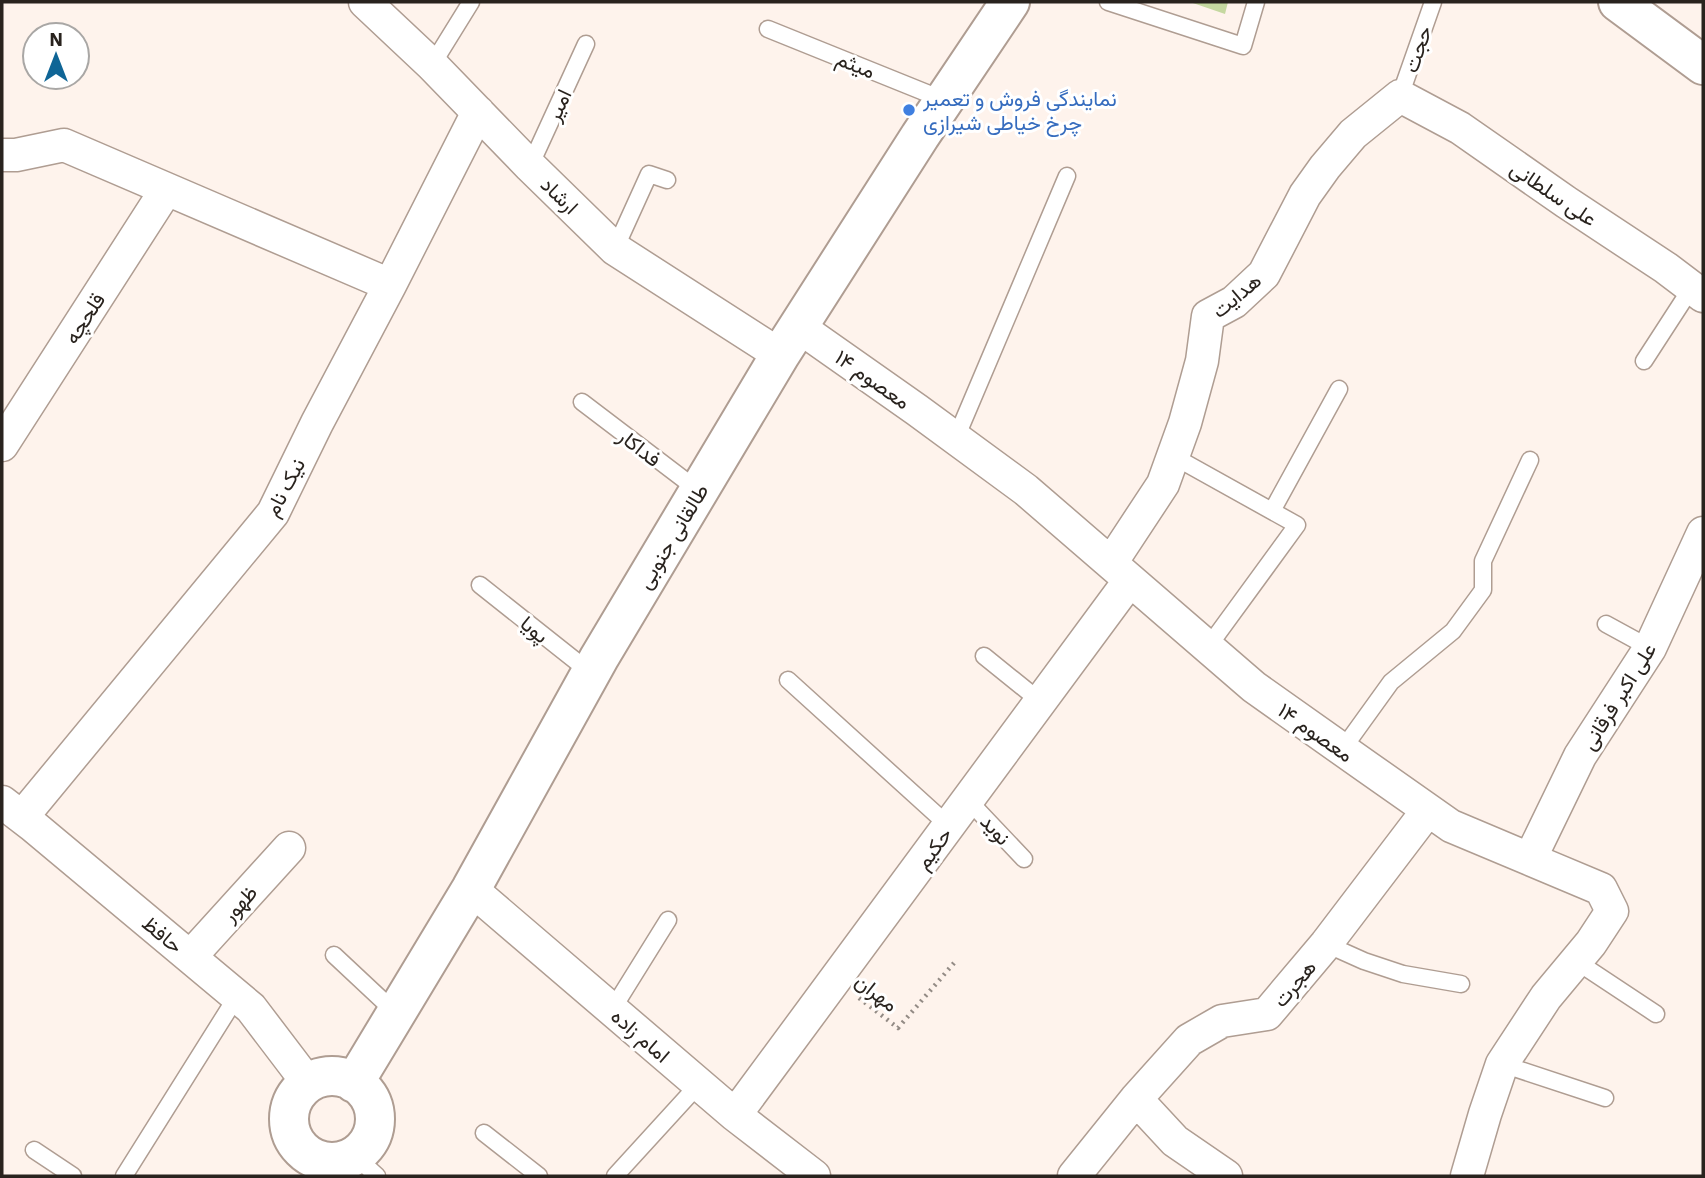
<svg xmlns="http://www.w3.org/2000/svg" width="1705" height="1178" font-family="'IBM Plex Sans',Vazirmatn,sans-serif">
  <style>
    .green { fill: #c5d8a0 }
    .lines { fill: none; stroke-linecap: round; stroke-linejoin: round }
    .service-casing { stroke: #af9d92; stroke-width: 19 }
    .minor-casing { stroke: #af9d92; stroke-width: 35 }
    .tertiary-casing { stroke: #af9d92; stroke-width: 42 }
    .path { stroke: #938b85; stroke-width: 4.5; stroke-dasharray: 2 5; stroke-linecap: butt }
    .service { stroke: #fff; stroke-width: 16 }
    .minor { stroke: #fff; stroke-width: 32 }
    .tertiary { stroke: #fff; stroke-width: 38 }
    .shop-dot { fill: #3f7fe0; stroke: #fff; stroke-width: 2.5 }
    .labels { text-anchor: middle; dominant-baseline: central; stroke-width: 6; stroke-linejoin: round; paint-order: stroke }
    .street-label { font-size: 21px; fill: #29231e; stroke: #fff }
    .shop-label { font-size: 21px; fill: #366cbe; stroke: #fff; text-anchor: start }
  </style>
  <rect width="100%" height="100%" fill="#fef3ec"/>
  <!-- green -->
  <path class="green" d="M1190 2H1228L1225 14Z"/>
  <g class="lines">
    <!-- service casing -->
    <g class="service-casing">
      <path id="service" d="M1108 2 1243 46 1256 2
        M768 29 944 100
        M432 65 471 2
        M1400 96 1433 2
        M530 166 586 44
        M615 249 649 174 667 180
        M1644 361 1692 287
        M582 402 699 491
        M956 438 1067 176
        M1173 456 1297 525 1208 647
        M1272 511 1339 389
        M480 585 591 673
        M1606 624 1650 648
        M984 656 1041 702
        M788 680 949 826
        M1342 750 1391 682 1453 631 1483 590V561L1530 460
        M968 800 1024 859
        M1326 944 1364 961 1403 974 1461 984
        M334 955 396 1013
        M1576 961 1656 1014
        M612 1010 668 920
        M1502 1064 1605 1098
        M484 1133 539 1176
        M34 1150 73 1176
        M355 1156 377 1176
        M124 1176 237 996
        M615 1176 699 1084"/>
    </g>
    <!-- minor casing -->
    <g class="minor-casing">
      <path id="minor" d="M365 2 432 65 530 166 615 249 780 355
        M2 155H16L64 145 390 285
        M799 327 917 410 1026 490 1254 687 1367 767 1451 826 1601 889 1612 911 1591 943 1546 997 1502 1064 1485 1114 1467 1176
        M2 445 166 190
        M1111 563 1163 484 1185 423 1202 361 1208 316 1234 302 1264 274 1305 195 1325 167 1353 134 1400 96 1460 128 1566 202 1666 268 1703 296
        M2 802 32 825 251 1008 308 1083
        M22 817 273 513 317 423 390 285 478 112
        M1530 859 1580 756 1650 648 1703 533
        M471 889 735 1115 814 1176
        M190 957 289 848
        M1136 1099 1175 1141 1226 1176
        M735 1115 1130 580
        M1074 1176 1136 1099 1189 1040 1222 1021 1267 1014 1326 944 1428 810"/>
    </g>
    <!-- tertiary casing -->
    <g class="tertiary-casing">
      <path id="tertiary" d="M1618 2 1703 65
        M289 1119a43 43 0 1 1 86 0a43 43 0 1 1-86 0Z
        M354 1083 471 889 599 658 780 355 920 136 1010 2"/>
    </g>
    <!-- path -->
    <path class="path" d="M859 998 898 1028 954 963"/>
    <!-- service -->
    <use href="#service" class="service"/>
    <!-- minor -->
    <use href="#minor" class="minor"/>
    <!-- tertiary -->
    <use href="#tertiary" class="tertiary"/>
  </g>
  <!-- markers -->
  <circle class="shop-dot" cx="909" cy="110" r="7"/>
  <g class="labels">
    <!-- street labels -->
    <g class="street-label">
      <text transform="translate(1417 49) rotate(-71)">حجت</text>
      <text transform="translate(856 64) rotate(22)">میثم</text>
      <text transform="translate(558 105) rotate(-65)">امیر</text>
      <text transform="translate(1554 193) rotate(34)">علی سلطانی</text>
      <text transform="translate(560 195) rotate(44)">ارشاد</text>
      <text transform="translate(1236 295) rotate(-40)">هدایت</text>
      <text transform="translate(84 318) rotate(-57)">قلحچه</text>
      <text transform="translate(873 379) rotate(35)">۱۴ معصوم</text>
      <text transform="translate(640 447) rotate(38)">فداکار</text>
      <text transform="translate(284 487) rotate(-62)">نیک نام</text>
      <text transform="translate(672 536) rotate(-59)">طالقانی جنوبی</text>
      <text transform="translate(535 629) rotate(39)">پویا</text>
      <text transform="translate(1618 696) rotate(-58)">علی اکبر فرقانی</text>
      <text transform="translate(1316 732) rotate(35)">۱۴ معصوم</text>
      <text transform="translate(996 829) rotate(47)">نوید</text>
      <text transform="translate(933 848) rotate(-54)">حکیم</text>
      <text transform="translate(239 903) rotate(-48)">ظهور</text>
      <text transform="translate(163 934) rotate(40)">حافظ</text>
      <text transform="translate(1294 983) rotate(-50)">هجرت</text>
      <text transform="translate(877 992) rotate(38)">مهران</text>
      <text transform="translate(641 1035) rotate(41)">امام زاده</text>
    </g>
    <!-- shop labels -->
    <g class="shop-label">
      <text x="923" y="98">نمایندگی فروش و تعمیر<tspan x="923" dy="24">چرخ خیاطی شیرازی</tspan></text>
    </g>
  </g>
  <!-- border -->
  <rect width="1705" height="1178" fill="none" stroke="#29231e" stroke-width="7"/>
  <!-- north arrow -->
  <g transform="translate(56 56)"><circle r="33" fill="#ffffff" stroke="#a9a7a5" stroke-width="2"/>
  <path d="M0-5L12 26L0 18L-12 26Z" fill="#0f6596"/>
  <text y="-10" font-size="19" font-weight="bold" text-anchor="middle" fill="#29231e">N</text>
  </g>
</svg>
